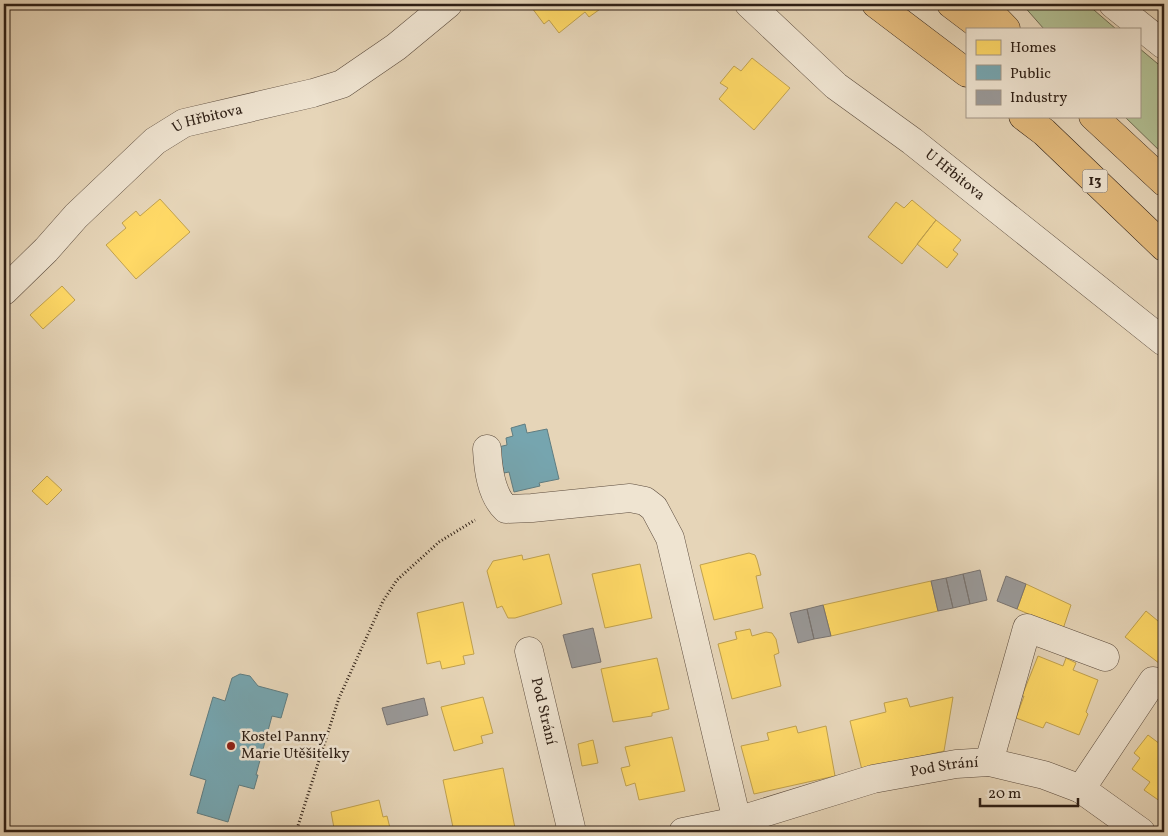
<svg xmlns="http://www.w3.org/2000/svg" width="1168" height="836" font-family="Vollkorn,serif">
  <style>
    .green { fill: #b1be92; stroke: #706e54 }
    .homes { fill: #ffd966; stroke: #c0a14e }
    .public { fill: #76a5af; stroke: #607d81 }
    .industry { fill: #999; stroke: #797471 }
    .lines { fill: none; stroke-linecap: round; stroke-linejoin: round }
    .minor-casing { stroke: #5c4c3e; stroke-width: 29 }
    .highway-casing { stroke: #2e1f15; stroke-width: 29 }
    .path { stroke: #2e1f15; stroke-width: 3; stroke-dasharray: 1 2.5; stroke-linecap: butt }
    .minor { stroke: #efe4d1; stroke-width: 28 }
    .highway { stroke: #e3ba7c; stroke-width: 28 }
    .poi-dot { fill: #8f2418; stroke: #efe4d1; stroke-width: 2 }
    .labels { text-anchor: middle; dominant-baseline: central; stroke-width: 5; stroke-linejoin: round; paint-order: stroke }
    .shield { fill: #efe4d1; stroke: #685a4d; stroke-width: 1 }
    .shield-label { font-size: 14px; font-weight: bold; fill: #2e1f15 }
    .street-label { font-size: 15px; fill: #2e1f15; stroke: #efe4d1 }
    .poi-label { font-size: 15px; fill: #2e1f15; stroke: #efe4d1; text-anchor: start }
  </style>
  <rect width="100%" height="100%" fill="#e6d5b8"/>
  <filter id="stains"><feTurbulence type="fractalNoise" baseFrequency=".004" numOctaves="4"/><feColorMatrix values="0 0 0 0 .2 0 0 0 0 .09 0 0 0 0 .02 0 0 0 .5 -.17"/></filter>
  <radialGradient id="worn" r=".72"><stop offset=".6" stop-color="#630" stop-opacity="0"/><stop offset="1" stop-color="#630" stop-opacity=".3"/></radialGradient>
  <!-- green -->
  <path class="green" d="M1022 4H1087L1116 29H1044Z
    M1139 48 1164 69V155L1124 116H1139Z"/>
  <!-- homes -->
  <path class="homes" d="M529 4H600L603 7 589 17 585 12 559 33 549 20 544 24Z
    M752 58 790 88 754 130 719 99 728 88 720 83 734 66 741 71Z
    M160 199 190 232 136 279 106 245 126 228 122 223 136 211 140 216Z
    M912 200 936 220 902 264 868 237 896 202 904 208Z
    M936 220 961 240 953 250 958 254 947 268 917 244Z
    M62 286 75 300 43 329 30 315Z
    M47 476 62 490 47 505 32 491Z
    M749 553 755 555 757 560 761 575 756 576 763 608 714 620 700 565Z
    M549 554 562 604 515 618H508L502 606 497 608 487 571 493 561 522 555 523 560Z
    M640 564 652 618 605 628 592 574Z
    M931 581 938 611 831 636 823 605Z
    M1026 584 1071 605 1063 629 1017 609Z
    M463 602 474 654 463 656 465 664 442 669 440 661 427 664 417 613Z
    M1146 611 1164 626V667L1125 637Z
    M750 629 752 636 766 632 772 633 776 639 779 653 774 655 781 686 732 699 718 644 737 639 735 632Z
    M1038 656 1063 666 1066 658 1076 663 1073 670 1098 680 1086 712 1088 714 1079 735 1046 722 1043 728 1016 718 1024 696H1022Z
    M657 658 669 709 652 713V716L613 722 601 669Z
    M483 697 493 733 481 736 483 743 454 751 441 707Z
    M953 697 944 751 862 770 850 721 886 712 884 703 907 698 910 707Z
    M796 726 798 733 826 726 835 776 754 794 741 746 769 740 767 733Z
    M1148 735 1164 747V804L1144 790 1150 782 1132 769 1140 758 1134 753Z
    M672 737 685 791 639 800 635 783 626 786 621 768 630 766 625 747Z
    M593 740 598 763 582 766 578 744Z
    M503 768 515 828 494 832H454L443 780Z
    M379 800 383 817 387 816 390 828H386L387 832H320L334 828 331 812Z"/>
  <!-- public -->
  <path class="public" d="M525 424 527 433 547 429 559 479 539 483 540 486 514 492 509 472 504 473 498 447 507 445 506 438 513 436 511 428Z
    M240 674 250 676 258 686 288 694 281 718 272 716 256 775H258L254 789 239 785 228 822 197 813 206 780 190 775 213 697 225 701 232 678Z"/>
  <!-- industry -->
  <path class="industry" d="M980 570 987 600 970 604 963 574Z
    M963 574 970 604 953 608 946 578Z
    M1006 576 1026 584 1017 609 997 601Z
    M946 578 953 608 938 611 931 581Z
    M823 605 831 636 814 639 807 609Z
    M807 609 814 639 798 643 790 613Z
    M593 628 601 662 572 668 563 635Z
    M424 698 428 715 387 725 382 708Z"/>
  <g class="lines">
    <!-- minor casing -->
    <g class="minor-casing">
      <g id="minor">
        <path id="s1" d="M749 4 836 86 912 141 1164 342"/>
        <path d="M1113 4 1164 45"/>
        <path id="s2" d="M4 291 46 250 76 216 155 141 184 123 313 93 342 84 396 47 448 4"/>
        <path d="M487 449C488 469 491 495 506 509L532 508 630 498 645 501 654 508 670 538 737 821"/>
        <path id="s3" d="M529 651 572 832"/>
        <path d="M989 762 1027 628 1105 657"/>
        <path d="M1081 789 1153 681"/>
        <path id="s4" d="M683 832 737 821 873 779 956 764 989 762 1044 775 1081 789 1141 832"/>
      </g>
    </g>
    <!-- highway casing -->
    <g class="highway-casing">
      <path id="highway" d="M876 4 967 73
        M951 4 984 29
        M982 4 1006 29
        M1023 116 1044 132 1164 247
        M1093 116 1164 182"/>
    </g>
    <!-- path -->
    <path class="path" d="M296 832 339 698 383 601 397 580 439 542 475 520"/>
    <!-- minor -->
    <use href="#minor" class="minor"/>
    <!-- highway -->
    <use href="#highway" class="highway"/>
  </g>
  <!-- markers -->
  <circle class="poi-dot" cx="231" cy="746" r="5"/>
  <g class="labels">
    <!-- shield labels -->
    <rect class="shield" x="1082.5" y="169.5" width="25" height="23" rx="4"/>
    <g class="shield-label">
      <text x="1095" y="181">13</text>
    </g>
    <!-- street labels -->
    <g class="street-label">
      <text stroke="none"><textPath href="#s2" startOffset="271">U Hřbitova</textPath></text>
      <text stroke="none"><textPath href="#s1" startOffset="268">U Hřbitova</textPath></text>
      <text stroke="none"><textPath href="#s3" startOffset="62">Pod Strání</textPath></text>
      <text stroke="none"><textPath href="#s4" startOffset="270">Pod Strání</textPath></text>
    </g>
    <!-- poi labels -->
    <g class="poi-label">
      <text x="241" y="737">Kostel Panny<tspan x="241" dy="17">Marie Utěšitelky</tspan></text>
    </g>
  </g>
  <!-- margin -->
  <rect width="1168" height="836" fill="none" stroke="#e6d5b8" stroke-width="20"/>
  <rect x="5" y="5" width="1158" height="826" fill="none" stroke="#2e1f15" stroke-width="2.5"/>
  <rect x="10" y="10" width="1148" height="816" fill="none" stroke="#2e1f15"/>
  <!-- legend -->
  <rect x="966" y="28" width="175" height="90" fill="#efe4d1" stroke="#a29586"/>
  <rect x="976" y="40" width="25" height="15" fill="#ffd966" stroke="#a29586"/>
  <text x="1010" y="52" font-size="15" fill="#2e1f15">Homes</text>
  <rect x="976" y="65" width="25" height="15" fill="#76a5af" stroke="#a29586"/>
  <text x="1010" y="78" font-size="15" fill="#2e1f15">Public</text>
  <rect x="976" y="90" width="25" height="15" fill="#999999" stroke="#a29586"/>
  <text x="1010" y="102" font-size="15" fill="#2e1f15">Industry</text>
  <!-- scale -->
  <path d="M980 798v8h98v-8" fill="none" stroke="#2e1f15" stroke-width="2.5"/>
  <text x="988" y="798" font-size="15" fill="#2e1f15" stroke="#efe4d1" stroke-width="4" paint-order="stroke">20 m</text>
  <rect width="100%" height="100%" filter="url(#stains)"/>
  <rect width="100%" height="100%" fill="url(#worn)"/>
</svg>
